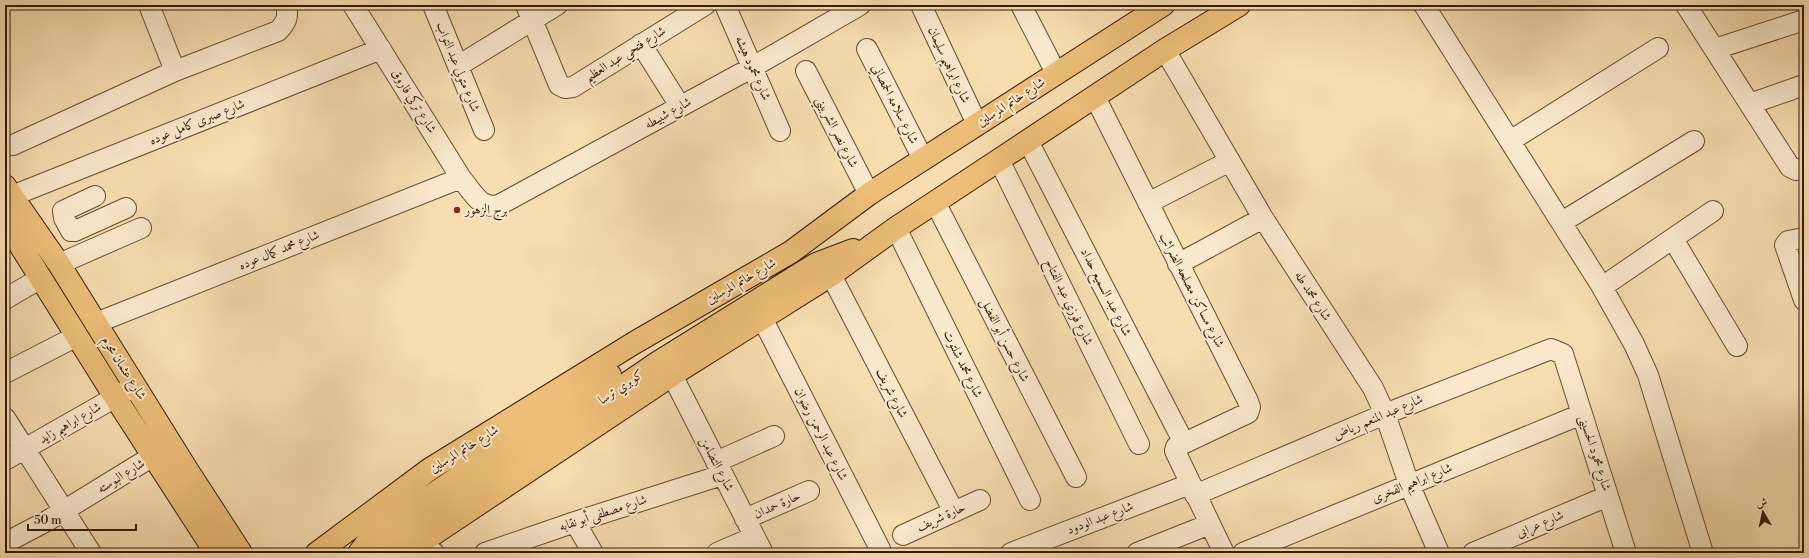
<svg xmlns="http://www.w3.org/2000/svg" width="1809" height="558" font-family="'Libre Bodoni',Amiri,serif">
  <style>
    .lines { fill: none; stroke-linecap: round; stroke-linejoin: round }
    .minor-casing { stroke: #674a2f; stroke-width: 22 }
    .major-casing { stroke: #371904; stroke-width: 24 }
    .minor { stroke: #fae9cc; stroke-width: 20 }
    .major { stroke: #ecbe78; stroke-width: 22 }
    .poi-dot { fill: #8f2418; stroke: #fae9cc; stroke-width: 1.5 }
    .labels { text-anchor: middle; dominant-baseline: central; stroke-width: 4; stroke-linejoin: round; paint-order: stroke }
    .street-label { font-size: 13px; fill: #371904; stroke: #fae9cc }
    .poi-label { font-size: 13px; fill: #371904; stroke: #fae9cc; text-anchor: start }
  </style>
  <rect width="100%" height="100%" fill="#f7ddb0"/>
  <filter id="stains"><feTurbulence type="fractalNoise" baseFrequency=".005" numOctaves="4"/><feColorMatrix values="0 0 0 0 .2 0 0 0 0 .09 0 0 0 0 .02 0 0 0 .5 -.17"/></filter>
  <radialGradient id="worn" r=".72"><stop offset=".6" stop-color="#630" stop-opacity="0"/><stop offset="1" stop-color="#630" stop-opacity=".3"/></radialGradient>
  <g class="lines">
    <!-- minor casing -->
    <g class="minor-casing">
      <path id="minor" d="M149 5 175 71
        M353 5 461 178C472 191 480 210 499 205L753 67 860 5
        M433 5 484 130
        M526 5 559 85 565 88 573 87 705 5
        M725 5 780 131
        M921 5 977 124
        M1021 5 1056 73
        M1424 5 1602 287 1634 344 1648 375 1703 553
        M1686 5 1790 167 1796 170 1804 169
        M641 44 680 106
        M867 49 923 159
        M1715 49 1804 20
        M1165 50 1263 218 1373 388 1385 414 1409 484 1439 553
        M458 66 557 5
        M806 71 869 194
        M1095 97 1248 401 1250 407 1248 413 1176 447 1175 451 1224 553
        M1750 104 1804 85
        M1028 141 1184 443
        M1510 141 1658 48
        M13 145 175 71 278 31C286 23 289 17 286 5
        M999 160 1139 444
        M12 196 381 49
        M95 196 63 211 64 218 71 231H75L126 208
        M935 202 1076 477
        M1148 203 1230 161
        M1562 222 1694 141
        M896 228 1030 500
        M1804 238 1788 241 1785 245 1804 300
        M1673 239 1737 346
        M59 264 141 228
        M1178 264 1263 218
        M831 275 954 512
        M1602 287 1713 211
        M5 299 41 278
        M762 318 880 549
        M96 323 461 178
        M5 373 77 336
        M672 375 763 553
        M5 418 91 553
        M5 460 135 386
        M716 462 774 436
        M1195 495 1385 414 1551 349 1563 354 1626 553
        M745 519 809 491
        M575 522 593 553
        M903 535 980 500
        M5 543 47 521 153 456
        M417 545 434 553
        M485 553 575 522 722 475
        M717 553 754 537
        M1011 553 1190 484
        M1137 553 1210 524
        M1243 553 1582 414
        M1473 553 1608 496"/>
    </g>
    <!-- major casing -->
    <g class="major-casing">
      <path id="major" d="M5 186 59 264 186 468 241 553
        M5 221 115 397 216 553
        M317 553 430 469 634 343 791 252 869 194 1163 5
        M359 553 369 540 392 522 610 375
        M387 553 415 528 657 363 816 264 853 250
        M409 553 417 545 672 375 831 275 896 228 999 160 1165 50 1239 5"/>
    </g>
    <!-- minor -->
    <use href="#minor" class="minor"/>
    <!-- major -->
    <use href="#major" class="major"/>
  </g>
  <!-- markers -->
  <circle class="poi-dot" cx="457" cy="210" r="4"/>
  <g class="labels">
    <!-- street labels -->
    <g class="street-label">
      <text transform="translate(625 54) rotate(-32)">شارع فتحي عبد العظيم</text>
      <text transform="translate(949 65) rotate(65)">شارع ابراهيم سليمان</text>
      <text transform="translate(458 67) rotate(68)">شارع متولي عبد التواب</text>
      <text transform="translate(753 68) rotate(66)">شارع محمود هيشه</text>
      <text transform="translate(414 101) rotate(58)">شارع تركي فاروق</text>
      <text transform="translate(1011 102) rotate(-33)">شارع خاتم المرسلين</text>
      <text transform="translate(895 104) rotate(63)">شارع سلامه الحمصاني</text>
      <text transform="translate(668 113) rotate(-29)">شارع شبيطه</text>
      <text transform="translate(197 122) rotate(-22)">شارع صبرى كامل عوده</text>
      <text transform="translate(837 132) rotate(63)">شارع نصر الشربيني</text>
      <text transform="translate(279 250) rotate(-22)">شارع محمد كمال عوده</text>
      <text transform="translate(741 281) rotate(-30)">شارع خاتم المرسلين</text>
      <text transform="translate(1192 290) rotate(63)">شارع مساكن مصلحه الضرائب</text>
      <text transform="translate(1106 292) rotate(63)">شارع عبد السميع حداد</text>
      <text transform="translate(1313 296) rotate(57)">شارع محمد طه</text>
      <text transform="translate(1069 302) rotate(64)">شارع فوزي عبد الفتاح</text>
      <text transform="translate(1005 340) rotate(63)">شارع حسن أبو الفضل</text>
      <text transform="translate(963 364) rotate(64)">شارع محمد شلتوت</text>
      <text transform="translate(124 368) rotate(58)">شارع عثمان محرم</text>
      <text transform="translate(621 387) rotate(-34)">كوبري ترسا</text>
      <text transform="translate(892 393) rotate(63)">شارع شريف</text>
      <text transform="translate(1378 417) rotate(-23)">شارع عبد المنعم رياض</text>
      <text transform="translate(70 423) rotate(-30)">شارع ابراهيم زايد</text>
      <text transform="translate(821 434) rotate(63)">شارع عبد الرحمن رضوان</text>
      <text transform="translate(464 449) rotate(-32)">شارع خاتم المرسلين</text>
      <text transform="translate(1595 453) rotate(72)">شارع محمود الحسينى</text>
      <text transform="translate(717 464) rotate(63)">شارع التضامن</text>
      <text transform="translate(121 476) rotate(-32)">شارع البوسته</text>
      <text transform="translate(1412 483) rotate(-22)">شارع ابراهيم الفخرى</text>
      <text transform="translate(777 505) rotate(-24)">حارة حمدان</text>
      <text transform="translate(603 513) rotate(-18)">شارع مصطفى أبو نقابه</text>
      <text transform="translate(941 517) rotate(-24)">حارة شريف</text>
      <text transform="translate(1100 518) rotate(-21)">شارع عبد الودود</text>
      <text transform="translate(1540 524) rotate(-23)">شارع عرابى</text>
    </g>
    <!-- poi labels -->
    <g class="poi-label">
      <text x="465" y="210">برج الزهور</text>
    </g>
  </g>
  <!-- margin -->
  <rect width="1809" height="558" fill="none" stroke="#f7ddb0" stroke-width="20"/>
  <rect x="6" y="6" width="1797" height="546" fill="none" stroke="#371904" stroke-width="2"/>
  <rect x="10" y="10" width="1789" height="538" fill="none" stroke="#371904"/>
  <!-- north arrow -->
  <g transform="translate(1763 512) rotate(351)" stroke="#fae9cc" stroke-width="3" paint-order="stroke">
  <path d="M0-3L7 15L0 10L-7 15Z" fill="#371904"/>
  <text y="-6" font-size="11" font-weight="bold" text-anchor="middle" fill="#371904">ش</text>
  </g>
  <!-- scale -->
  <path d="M28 524v6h108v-6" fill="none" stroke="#371904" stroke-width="2"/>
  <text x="34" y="524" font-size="12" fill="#371904" stroke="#fae9cc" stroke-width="3" paint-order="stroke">50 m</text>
  <rect width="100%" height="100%" filter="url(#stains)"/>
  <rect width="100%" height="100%" fill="url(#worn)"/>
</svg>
